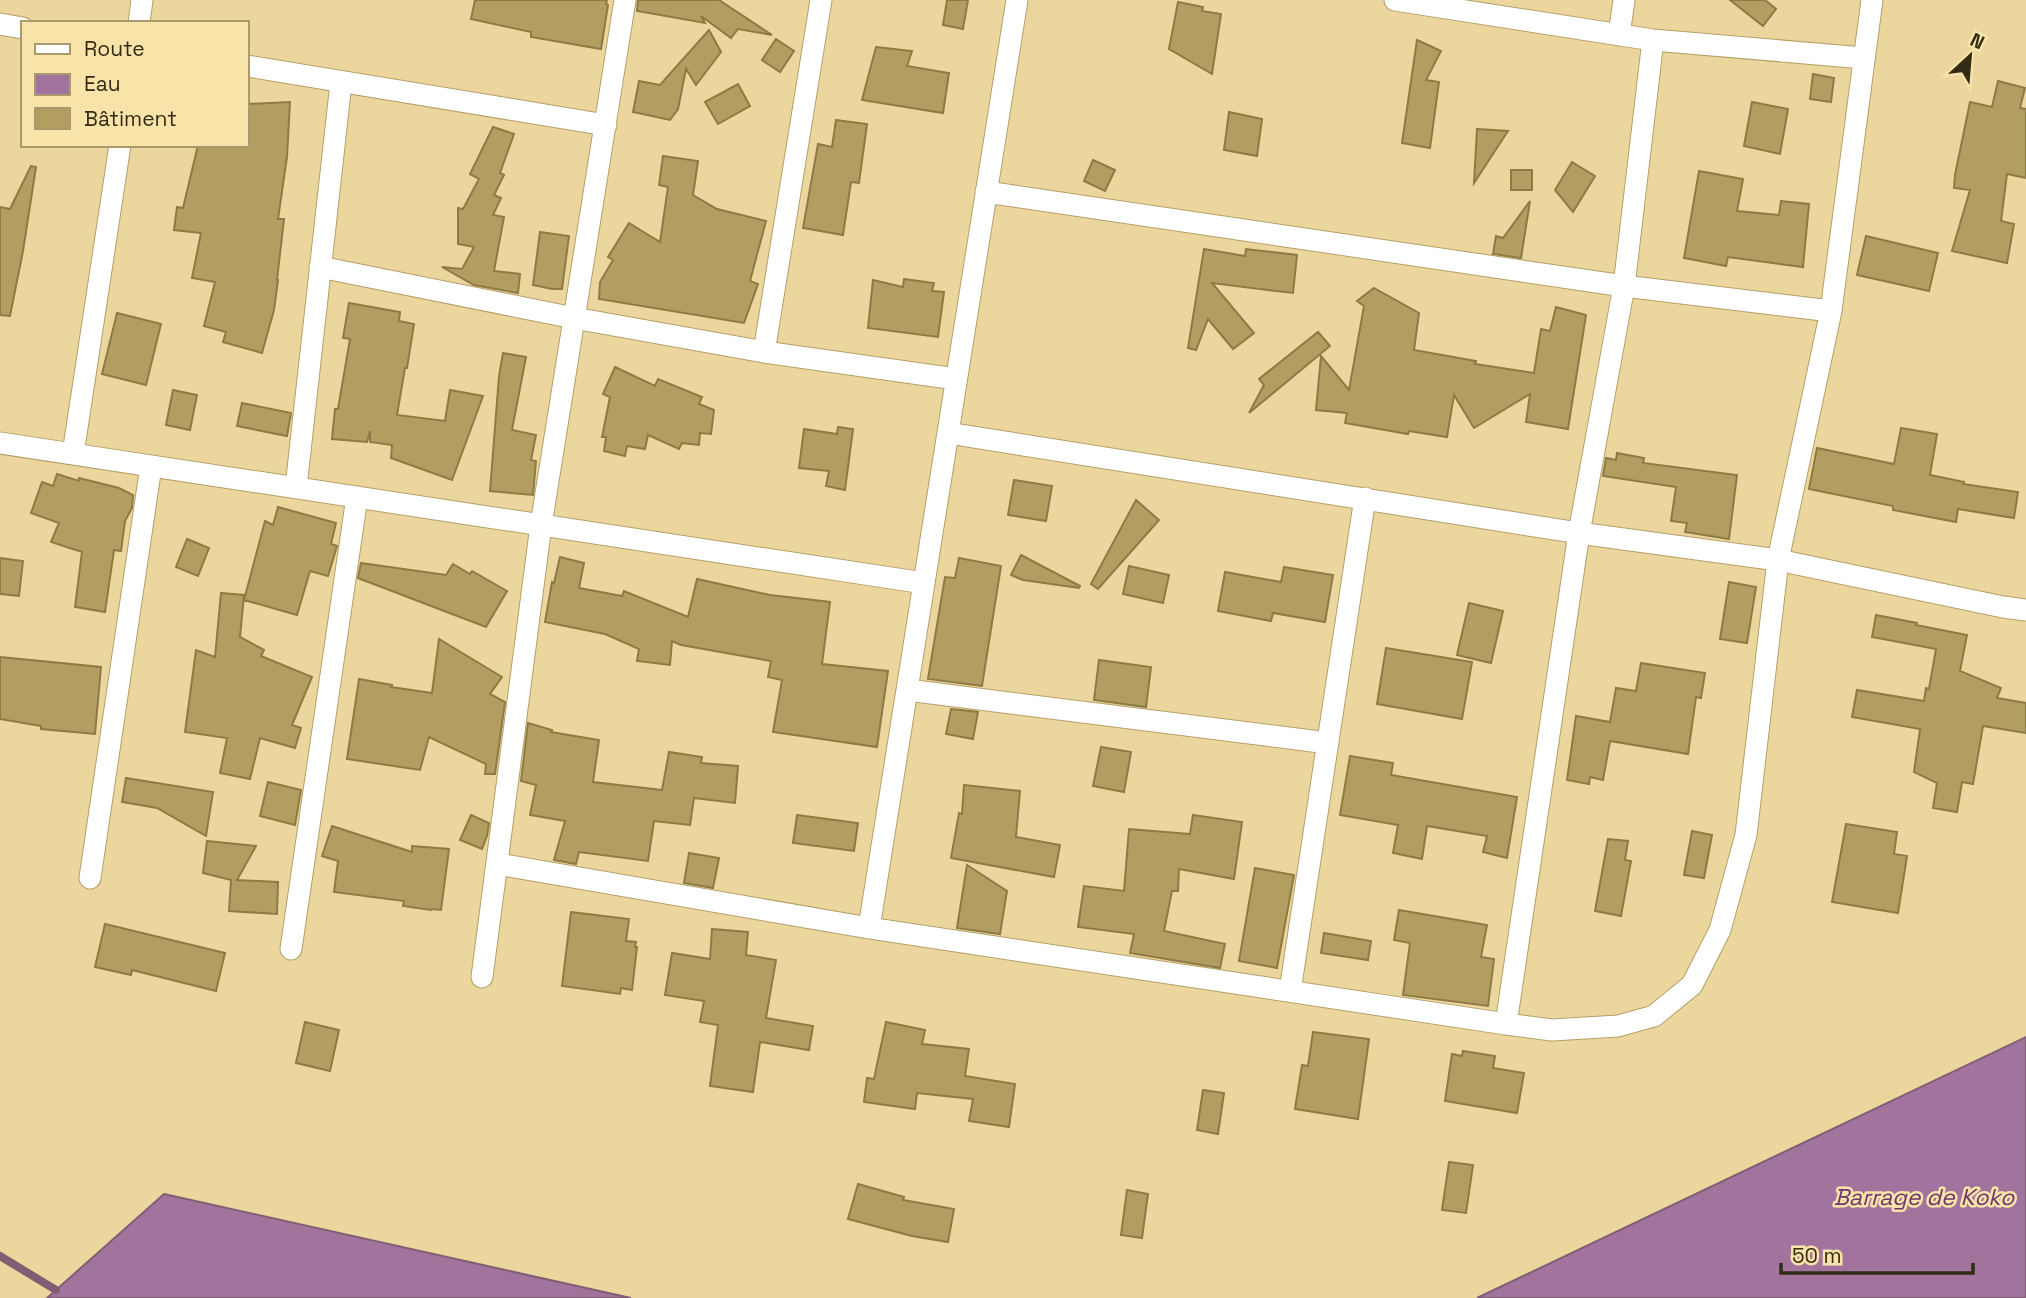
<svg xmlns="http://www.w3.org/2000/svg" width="2026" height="1298" font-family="'Space Grotesk',sans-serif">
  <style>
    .water { fill: #a2749d; stroke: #815e74; stroke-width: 2 }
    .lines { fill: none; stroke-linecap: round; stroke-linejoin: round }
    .stream { stroke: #815e74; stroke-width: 8 }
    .building { fill: #b39e62; stroke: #8e7a44; stroke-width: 2 }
    .street-casing { stroke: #b4a069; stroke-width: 23 }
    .street { stroke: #fff; stroke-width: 21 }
    .labels { text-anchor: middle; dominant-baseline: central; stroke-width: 5; stroke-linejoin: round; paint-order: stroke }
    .water-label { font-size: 23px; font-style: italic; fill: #70356c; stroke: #f8e3a9 }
  </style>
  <rect width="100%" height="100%" fill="#ebd69d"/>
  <!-- water -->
  <path class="water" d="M2026 1037V1298H1477Z
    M164 1194 631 1298H47Z"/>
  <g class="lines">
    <!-- stream -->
    <path class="stream" d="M0 1256 56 1290"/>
  </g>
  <!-- building -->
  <path class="building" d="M475 0H607L606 4 608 5 601 49 531 37V32L471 19Z
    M638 0H719L772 35 738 29 731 38 701 16 705 23 637 11Z
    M947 0H968L963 29 943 25Z
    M1730 0H1765L1776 9 1763 26Z
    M1178 2 1203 7 1202 11 1221 14 1212 74 1169 49Z
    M709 30 721 52 696 85 686 69 678 109 670 120 633 112 639 81 660 85Z
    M776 39 794 51 780 72 762 60Z
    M1417 40 1441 51 1426 80 1439 82 1430 148 1402 143Z
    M876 47 912 51 907 66 949 73 943 113 862 100Z
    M1813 74 1834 78 1831 102 1810 99Z
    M1998 81 2025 88 2020 108 2026 109V178L2007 174 2001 221 2014 224 2007 263 1952 251 1970 190 1954 188 1955 175 1970 102 1992 107Z
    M738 84 750 106 718 124 705 102Z
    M290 102 287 157 278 219H284L277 280H278L274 310 262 353 223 342 226 332 204 326 215 282 192 278 201 233 174 230 177 207 183 208 198 145H247V104Z
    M1752 102 1788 109 1780 154 1744 146Z
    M1229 112 1262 119 1257 156 1224 150Z
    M836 120 867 124 859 183 851 182 843 235 803 228 818 144 832 147Z
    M493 127 514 134 500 173 504 175 494 195 501 198 493 215 504 217 494 271 520 274 518 293 474 285 442 267 462 269 474 247 458 244V208L463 209 479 179 470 174Z
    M1477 129 1508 131 1474 183Z
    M663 156 698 161 693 195 717 209 766 221 750 281 758 284 744 323 599 299 600 282 613 260 608 257 629 223 660 242 668 187 659 185Z
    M1093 160 1115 170 1105 191 1084 181Z
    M1572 162 1595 176 1573 212 1555 190Z
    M31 166 36 167 23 251 10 316 0 315V207L10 209Z
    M1511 170H1532V190H1511Z
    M1699 171 1743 179 1737 211 1779 215 1781 201 1809 204 1803 267 1728 257 1726 266 1684 258Z
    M1530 201 1521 258 1493 254 1496 236 1503 238Z
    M540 232 569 236 562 289H552L533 285Z
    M1866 236 1938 253 1929 291 1857 275Z
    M1204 249 1245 256 1246 249 1297 255 1293 293 1212 283 1254 333 1233 349 1208 319 1196 350 1188 348Z
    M904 279 934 283 932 291 944 292 938 337 868 328 873 280 903 287Z
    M1374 288 1419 313 1414 350 1476 361 1475 364 1534 373 1541 329 1550 331 1556 307 1586 315 1568 429 1526 422 1530 394 1474 428 1454 395 1447 437 1409 431 1408 434 1345 423 1347 413 1316 410 1321 356 1349 390 1364 306 1357 301Z
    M349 303 400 312 399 321 414 324 407 368H405L397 415 445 421 450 390 483 396 452 480 391 458 392 445 370 442V431L367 442 332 439 335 409H338L350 339 343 338Z
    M117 313 161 324 146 385 102 374Z
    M1318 332 1330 346 1249 413 1264 385 1259 379Z
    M503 353 526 357 512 430 536 435 531 460 536 461 533 495 490 491 499 376Z
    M615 367 655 386 658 379 702 397 699 404 714 410 711 434 700 433 699 445 682 443 679 449 648 435 645 449 627 446 625 456 604 451 606 437H602L610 397 603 394Z
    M173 390 197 395 190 430 166 425Z
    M242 403 291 413 287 436 237 426Z
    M838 427 853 429 845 490 826 486 829 471 799 468 804 429 837 434Z
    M1901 428 1937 434 1930 475 1964 482 1963 484 2018 492 2014 518 1958 509 1956 522 1893 510V506L1809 489 1817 448 1894 464Z
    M1617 453 1644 458 1643 463 1737 475 1729 539 1685 532 1687 523 1671 521 1676 487 1603 476 1606 458 1616 460Z
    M57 474 79 481V478L119 488 133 495 132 508 125 521 121 551 114 550 105 612 75 607 82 552 51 542 59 523 31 513 42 482 53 486Z
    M1014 480 1052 486 1046 521 1008 515Z
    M1136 500 1159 520 1098 589 1091 584Z
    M278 507 336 523 331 544 337 546 328 576 310 571 297 615 244 600 265 521 273 525Z
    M187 539 209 548 198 576 176 567Z
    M1021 555 1080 586 1079 588 1023 580 1011 575Z
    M560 557 584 563 579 588 622 596 624 591 688 617 697 579 770 595 830 602 822 664 888 671 877 747 773 732 782 680 768 677 771 661 681 645 672 641 670 665 637 661 639 649 605 634 545 622 552 582 554 583Z
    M0 558 23 561 19 596 0 594Z
    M959 558 1001 566 982 686 928 679 945 577 955 578Z
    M361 563 446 575 453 564 470 574 472 571 507 591 486 627 358 578Z
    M1129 566 1169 575 1163 603 1123 594Z
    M1284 567 1333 575 1325 622 1273 613 1271 621 1218 611 1225 572 1281 582Z
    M1729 582 1756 587 1747 643 1720 639Z
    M221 593 244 595 240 637 264 650 261 656 312 677 292 725 301 728 295 748 260 738 250 779 220 773 227 738 185 732 196 650 215 657Z
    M1469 603 1503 611 1491 663 1457 655Z
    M1876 615 1917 623 1916 625 1967 635 1960 671 2001 688 1997 698 2026 703V733L1983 726 1973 784 1962 782 1957 812 1933 808 1937 783 1914 772 1920 729 1852 717 1857 690 1924 701 1926 688 1929 689 1936 649 1872 637Z
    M439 639 502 677 490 694 505 702 495 774H485L486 764 429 737 420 770 347 759 359 679 392 685 391 687 432 693Z
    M1386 648 1472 662 1462 719 1377 704Z
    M0 657 101 667 95 734 41 729V726L0 719Z
    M1099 660 1151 667 1146 707 1094 700Z
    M1641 663 1705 673 1701 698 1696 697 1688 754 1610 741 1603 780 1590 777 1589 784 1567 780 1576 716 1610 722 1616 688 1636 691Z
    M951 709 978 712 973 739 946 734Z
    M528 723 552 730 551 732 599 740 593 782 662 790 669 752 702 757 701 763 738 766 735 803 694 798 690 825 654 821 648 861 579 852 576 864 554 860 565 821 530 815 536 785 521 781Z
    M1101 747 1131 752 1124 792 1093 786Z
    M1350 756 1393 763 1391 775 1517 797 1507 858 1483 852 1487 836 1427 826 1422 859 1393 853 1398 825 1340 815Z
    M126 778 213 792 206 836 157 808 122 802Z
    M268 782 301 790 295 825 260 816Z
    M964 785 1020 791 1016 837 1060 845 1054 877 951 858 959 813 962 814Z
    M471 815 489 823 487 836 482 849 460 840Z
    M797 815 858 823 854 851 793 843Z
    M1193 815 1242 822 1234 879 1179 869 1178 891H1172L1164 931 1225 944 1220 968 1130 953 1134 934 1078 927 1084 886 1124 891 1129 829 1190 834Z
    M1846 824 1897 832 1894 854 1907 856 1898 913 1832 902Z
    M332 826 412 852V846L449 849 441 910 432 909 431 910 403 906 404 901 334 892 338 861 322 856Z
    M1692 831 1712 835 1704 878 1684 875Z
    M1608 839 1628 841 1625 860 1631 861 1621 916 1595 911Z
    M207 841 256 846 237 880 278 882 277 914 229 911 231 880 203 873Z
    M689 853 719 858 713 888 684 883Z
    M967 865 1007 891 1000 934 957 928Z
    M1255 868 1294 875 1277 968 1239 961Z
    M1399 910 1487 925 1481 957 1494 959 1488 1006 1403 995 1410 943 1394 940Z
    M571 912 629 919 626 941 636 942 635 947H637L632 990 621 988 620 994 562 986Z
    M105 924 225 953 216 991 132 970 131 975 95 967Z
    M712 929 748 932 746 955 776 960 766 1018 813 1026 809 1050 760 1042 753 1092 710 1086 718 1025 700 1022 704 1001 665 995 672 953 710 959Z
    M1324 933 1371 941 1368 960 1321 953Z
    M305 1022 339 1030 330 1071 296 1063Z
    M886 1022 925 1030 922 1044 969 1049 965 1076 1015 1084 1009 1127 969 1121 973 1099 917 1093 915 1109 864 1102 867 1078 874 1079Z
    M1313 1032 1369 1039 1358 1119 1295 1109 1302 1065 1308 1066Z
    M1463 1051 1495 1056 1493 1068 1524 1073 1517 1113 1445 1101 1452 1054 1462 1056Z
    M1203 1090 1224 1093 1218 1134 1197 1130Z
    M1449 1162 1473 1165 1466 1213 1442 1210Z
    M858 1184 904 1197 903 1200 954 1209 948 1242 912 1236 848 1219Z
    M1127 1190 1148 1194 1142 1238 1121 1235Z"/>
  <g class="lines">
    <!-- street casing -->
    <g class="street-casing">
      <path id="street" d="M1395 0 1653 40 1864 58
        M139 23 142 0
        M0 24 23 28
        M1619 35 1624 0
        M247 66 606 125
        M986 192 1624 286 1831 311
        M320 267 574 318 764 352 956 379
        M764 352 821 0
        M948 433 1579 533 1778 560 2003 607 2026 610
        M0 443 924 583
        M73 454 120 145
        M296 487 341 83
        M907 690 1328 743
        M498 864 869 928 1506 1024 1579 533 1624 286 1653 40
        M90 878 151 466
        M869 928 1017 0
        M291 949 357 497
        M482 977 541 525 625 0
        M1290 991 1365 498
        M1506 1024 1552 1030 1618 1026 1654 1016 1692 985 1720 930 1746 835 1778 560 1831 311 1872 0"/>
    </g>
    <!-- street -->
    <use href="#street" class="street"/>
  </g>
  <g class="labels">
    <!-- water labels -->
    <g class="water-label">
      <text x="1924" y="1197">Barrage de Koko</text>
    </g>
  </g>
  <!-- legend -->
  <rect x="21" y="21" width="228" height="126" fill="#f8e3a9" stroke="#a9996d" stroke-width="2"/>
  <rect x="35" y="44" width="35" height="10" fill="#ffffff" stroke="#a9996d" stroke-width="2"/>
  <text x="84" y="56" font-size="21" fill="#332b14">Route</text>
  <rect x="35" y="74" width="35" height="21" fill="#a2749d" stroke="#a9996d" stroke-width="2"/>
  <text x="84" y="91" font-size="21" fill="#332b14">Eau</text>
  <rect x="35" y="108" width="35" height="21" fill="#b39e62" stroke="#a9996d" stroke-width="2"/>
  <text x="84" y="126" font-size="21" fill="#332b14">Bâtiment</text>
  <!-- north arrow -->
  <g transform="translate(1970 56) rotate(26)" stroke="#f8e3a9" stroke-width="5" paint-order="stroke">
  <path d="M0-5L12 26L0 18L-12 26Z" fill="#332b14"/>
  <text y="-10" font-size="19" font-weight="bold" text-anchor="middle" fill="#332b14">N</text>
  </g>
  <!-- scale -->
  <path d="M1781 1263v10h192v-10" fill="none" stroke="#332b14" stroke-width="3.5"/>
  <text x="1792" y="1263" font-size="21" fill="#332b14" stroke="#f8e3a9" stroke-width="5" paint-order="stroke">50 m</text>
</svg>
